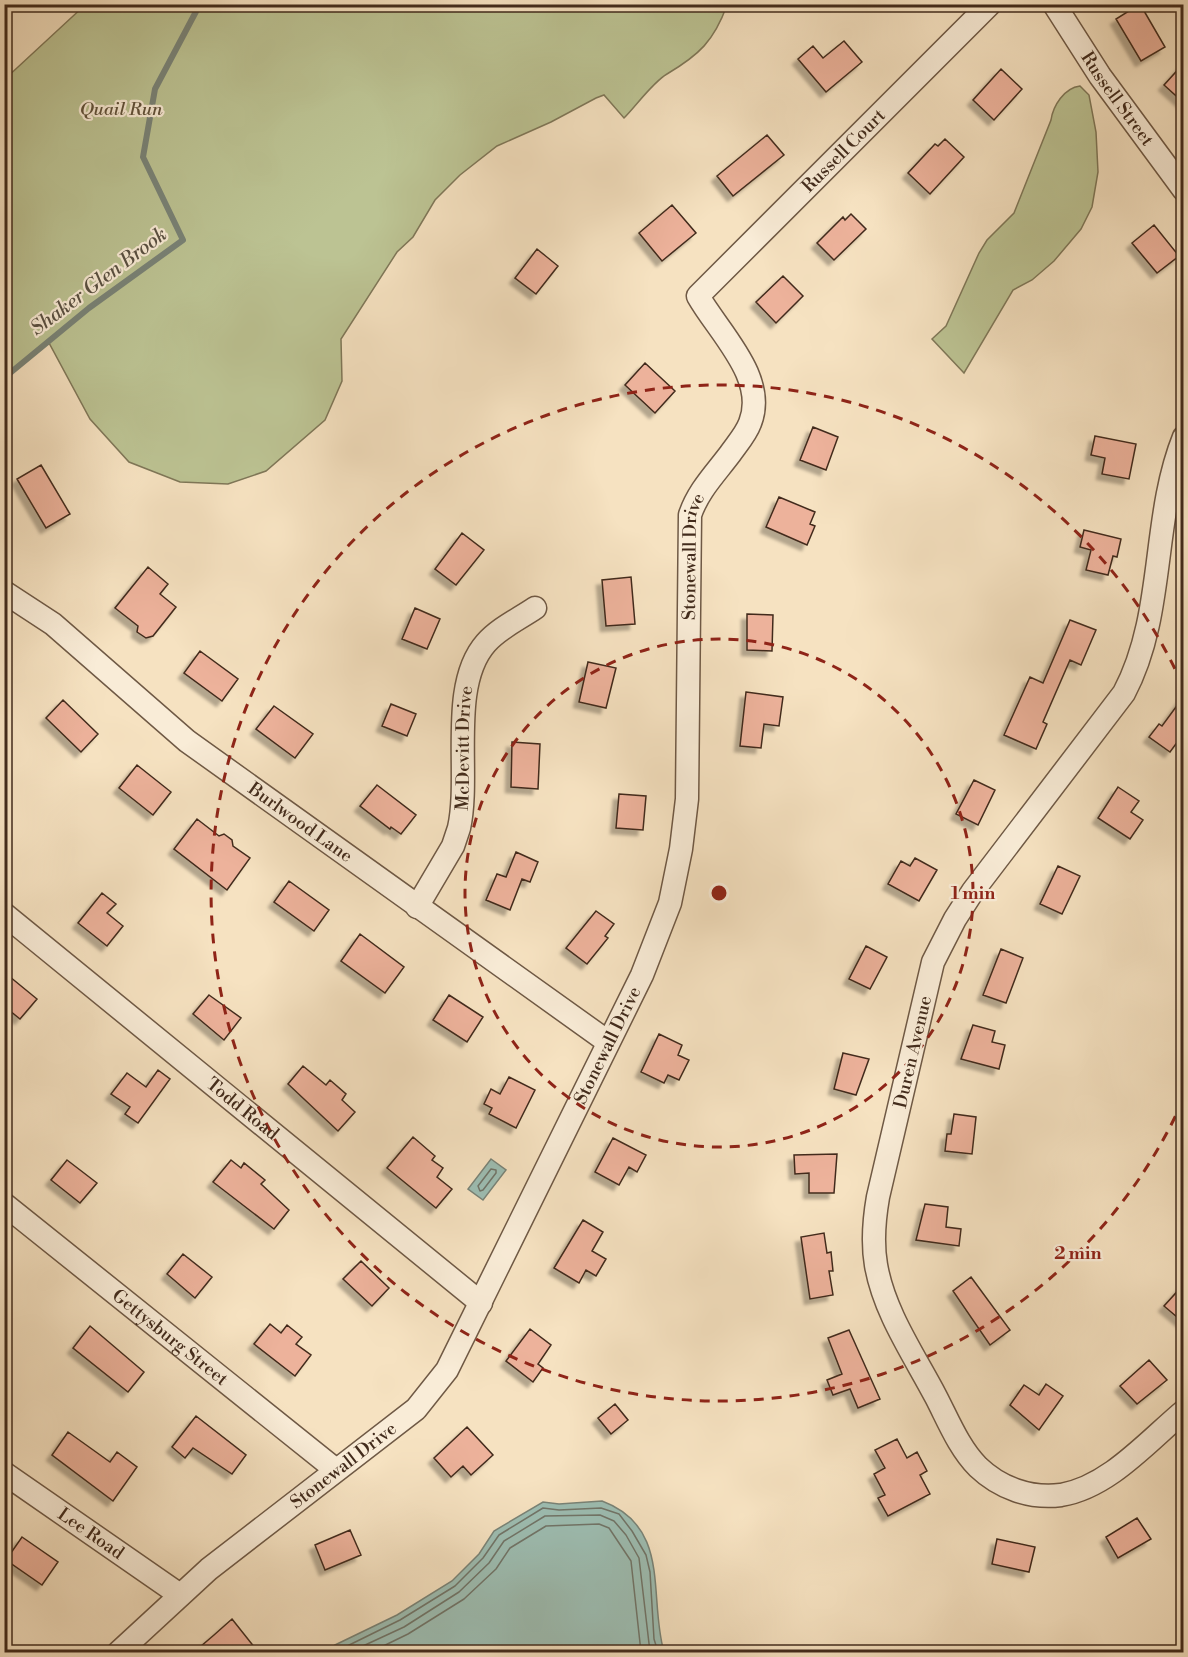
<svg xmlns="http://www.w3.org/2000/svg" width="1188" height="1657" font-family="'Libre Bodoni',serif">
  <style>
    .green { fill: #bcc393; stroke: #7f7758; stroke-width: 1.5 }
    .water { fill: #9dbeb3; stroke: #798377; stroke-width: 1.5 }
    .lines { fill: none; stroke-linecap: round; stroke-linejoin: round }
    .shore { stroke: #707468; stroke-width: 1.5 }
    .stream { stroke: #798377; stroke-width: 6 }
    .building { fill: #edb29b; stroke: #422b1c; stroke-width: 1.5; filter: url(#shadow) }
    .minor-casing { stroke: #6f5945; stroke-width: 25 }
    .minor { stroke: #f9ecd7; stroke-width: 22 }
    .ring { fill: none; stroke: #8f2418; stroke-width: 3; stroke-dasharray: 10 8 }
    .labels { text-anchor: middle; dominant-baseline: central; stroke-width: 4.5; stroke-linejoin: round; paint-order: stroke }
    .street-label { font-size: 18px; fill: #422b1c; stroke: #f9ecd7 }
    .park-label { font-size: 18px; font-style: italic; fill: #60513a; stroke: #f9ecd7 }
    .water-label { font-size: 20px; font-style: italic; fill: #595042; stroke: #f9ecd7 }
    .centre { fill: #8f2418; stroke: #f9ecd7; stroke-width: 3 }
    .ring-label { font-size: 18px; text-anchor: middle; font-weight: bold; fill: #8f2418; stroke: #f9ecd7; stroke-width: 4.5; stroke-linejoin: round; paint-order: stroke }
  </style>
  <defs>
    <filter id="shadow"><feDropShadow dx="-5.5" dy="5.5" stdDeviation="1.5" flood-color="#0004"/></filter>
  </defs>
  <rect width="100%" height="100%" fill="#f6e2c1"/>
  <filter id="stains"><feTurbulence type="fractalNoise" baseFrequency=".00333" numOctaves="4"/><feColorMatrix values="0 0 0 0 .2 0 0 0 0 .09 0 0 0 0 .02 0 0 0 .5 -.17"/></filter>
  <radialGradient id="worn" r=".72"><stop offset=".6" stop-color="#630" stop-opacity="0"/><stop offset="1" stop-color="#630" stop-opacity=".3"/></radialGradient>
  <!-- green -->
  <path class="green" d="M85 5V4L727 5C714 41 699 55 667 74 653 82 636 106 624 118L604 95 596 98 551 122 497 146 460 175 435 200 413 237 397 252 341 339 342 381 325 420 266 471 228 484 180 482 129 462 90 419 49 343 5 378V79Z
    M1080 86 1089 95 1096 132 1098 172 1092 207 1081 229 1054 261 1032 280 1013 290 964 373 932 339 946 326 979 253 987 240 1014 213 1051 120C1053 106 1064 88 1080 86Z"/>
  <!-- water -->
  <path class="water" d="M491 1159 506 1170 483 1200 468 1189Z
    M602 1501C672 1527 648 1597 664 1652H326L335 1645 397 1615 452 1581 479 1554 494 1531 543 1502 559 1504Z"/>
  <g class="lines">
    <!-- shore -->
    <path class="shore" d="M491 1169 496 1170V1173L483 1190 480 1191 478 1186Z
      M335 1652 400 1620 455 1586 483 1558 499 1535 543 1508 559 1510 601 1508 619 1514 632 1531 646 1555 650 1572 654 1639 658 1652
      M350 1652 404 1627 459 1592 489 1563 504 1541 545 1516 600 1515 614 1521 626 1535 639 1558 650 1652
      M371 1652 408 1634 464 1599 496 1569 510 1548 546 1526 599 1524 609 1528 631 1561 641 1652"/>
    <!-- stream -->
    <path class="stream" d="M4 378 89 308 183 240 143 157 155 89 200 4"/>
  </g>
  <!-- building -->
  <path class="building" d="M1140 4 1165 47 1141 61 1116 19Z
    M844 41 862 62 826 92 798 59 813 46 823 58Z
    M1184 63V103L1164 85Z
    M1001 69 1022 89 994 120 973 100Z
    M767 135 784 155 733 196 717 176Z
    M945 139 964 157 930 194 908 173 935 144 938 146Z
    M672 205 696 233 662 261 639 233Z
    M851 214 866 229 834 260 817 243 843 217 845 220Z
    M1154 225 1179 256 1157 273 1132 243Z
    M537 249 558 266 536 294 515 278Z
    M783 276 803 296 776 323 756 302Z
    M645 363 675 391 655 413 625 385Z
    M813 427 838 437 826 470 800 460Z
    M1095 436 1136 444 1129 479 1102 474 1105 458 1091 455Z
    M41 465 70 514 46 528 17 479Z
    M779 497 815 512 810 524 815 526 807 545 766 527Z
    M1084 530 1121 539 1117 557 1113 556 1108 575 1086 570 1091 550 1080 547Z
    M462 533 484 550 456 585 435 569Z
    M148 567 168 584 160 594 176 607 153 636 146 638 137 632 138 626 115 608Z
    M631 577 635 624 606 626 602 580Z
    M415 608 440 619 427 649 402 639Z
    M747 614 773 615 772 651 747 650Z
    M1070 620 1096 630 1081 665 1070 660 1043 722 1047 724 1036 749 1004 735 1030 677 1043 683Z
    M200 651 238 679 222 701 184 673Z
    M588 662 616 668 606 708 579 702Z
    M746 692 783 697 779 726 764 724 761 748 740 746Z
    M1184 696V733L1170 752 1149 737 1159 724 1162 726Z
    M63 700 98 734 81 752 46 718Z
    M391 704 416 714 407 736 382 726Z
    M274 706 313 734 295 758 256 729Z
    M512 742 540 744 538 789 511 787Z
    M137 765 171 792 153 815 119 788Z
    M974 780 995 790 978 825 956 814Z
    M377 785 416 815 401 834 391 827 390 829 360 806Z
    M1118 787 1139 801 1131 812 1143 820 1130 839 1098 818Z
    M619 794 646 796 643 830 616 828Z
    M197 819 219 836 224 834 232 840 233 846 250 858 227 890 174 849Z
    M516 852 538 862 530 882 522 879 510 910 486 900 497 874 506 877Z
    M915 858 937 870 919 901 888 884 901 861 910 866Z
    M1058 866 1080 876 1062 914 1040 904Z
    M289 881 329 910 314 931 274 902Z
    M102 893 116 904 107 913 123 926 107 946 78 923Z
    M596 911 614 924 605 936 608 938 587 964 566 948Z
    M360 934 404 967 385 993 341 961Z
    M866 946 887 957 870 989 849 979Z
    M1001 949 1023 958 1006 1003 983 995Z
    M4 972 37 999 20 1019 4 1006Z
    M209 995 241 1018 224 1040 193 1014Z
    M449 995 483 1017 467 1042 433 1020Z
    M973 1025 995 1031 992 1042 1005 1045 999 1069 961 1059Z
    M659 1034 682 1045 678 1055 689 1060 679 1080 668 1075 664 1083 641 1072Z
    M843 1053 869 1059 856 1095 834 1089Z
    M303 1066 326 1085 330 1080 346 1094 342 1100 355 1112 338 1131 288 1084Z
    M158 1070 170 1079 138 1123 125 1114 130 1107 111 1094 127 1073 146 1087Z
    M509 1077 535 1090 516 1128 489 1114 492 1108 484 1104 491 1089 500 1094Z
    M954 1114 976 1117 972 1154 945 1151 947 1134H951Z
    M413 1137 435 1156 432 1160 443 1168 437 1177 452 1189 436 1208 387 1168Z
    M613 1138 646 1155 637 1172 629 1167 619 1185 595 1172Z
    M837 1154 834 1193H809V1173L795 1174 794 1155Z
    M67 1160 97 1183 80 1203 51 1180Z
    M231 1160 241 1168 244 1163 265 1180 261 1184 289 1210 274 1229 213 1182Z
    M925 1204 948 1207 946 1227 961 1229 959 1246 916 1240Z
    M583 1220 603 1232 592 1251 606 1259 596 1276 586 1270 579 1283 554 1268Z
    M824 1233 827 1253 831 1252 833 1271H829L833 1295 810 1299 801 1237Z
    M183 1254 212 1277 195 1298 167 1274Z
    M361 1261 389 1288 372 1306 343 1279Z
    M971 1277 1010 1330 990 1345 953 1291Z
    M1184 1284V1323L1164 1306Z
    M270 1324 281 1333 287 1325 302 1337 296 1344 311 1355 295 1376 254 1344Z
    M90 1326 144 1372 128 1392 73 1348Z
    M530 1329 551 1345 538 1364 543 1368 533 1382 506 1361Z
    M849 1330 880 1399 858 1408 850 1389 833 1395 827 1380 842 1374 828 1338Z
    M1149 1360 1167 1380 1137 1404 1120 1386Z
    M1046 1384 1063 1396 1039 1430 1010 1405 1024 1385 1039 1395Z
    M615 1404 628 1420 611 1434 598 1418Z
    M196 1416 246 1455 232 1474 193 1448 185 1458 172 1447Z
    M467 1427 493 1455 471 1475 463 1466 451 1477 434 1458Z
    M68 1432 110 1462 117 1452 137 1467 113 1501 52 1455Z
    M897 1439 907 1458 917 1452 927 1471 920 1475 930 1494 888 1516 878 1498 885 1495 874 1474 885 1468 875 1450Z
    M1137 1518 1151 1539 1118 1558 1106 1537Z
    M350 1530 361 1555 325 1570 315 1545Z
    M22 1537 58 1562 42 1585 6 1560Z
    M997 1539 1035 1547 1029 1572 992 1564Z
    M232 1619 259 1653H193L214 1635Z"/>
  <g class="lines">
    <!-- minor casing -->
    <g class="minor-casing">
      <g id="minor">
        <path id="s1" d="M1054 4 1100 76 1184 190"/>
        <path d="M1184 437C1151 519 1166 614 1124 693L973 891 955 919 933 962 878 1197C874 1220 872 1242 876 1265 884 1312 914 1355 936 1397 948 1420 959 1448 978 1467 1000 1488 1030 1499 1061 1495 1109 1487 1148 1441 1184 1411"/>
        <path id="s2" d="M4 592 53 624 187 741 608 1042"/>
        <path id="s3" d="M417 907 453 846 459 828C471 774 448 686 486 643 499 628 519 619 535 608"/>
        <path id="s4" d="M4 914 481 1303"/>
        <path id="s5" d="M4 1204 336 1470"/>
        <path id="s6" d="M4 1473 180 1595"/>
        <path id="s7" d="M119 1652 209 1569 416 1409 447 1370 642 975 670 903 681 849 687 799 690 515C698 491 715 474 730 454 737 444 746 434 750 423 768 378 719 333 698 296L990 4"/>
      </g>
    </g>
    <!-- minor -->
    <use href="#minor" class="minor"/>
  </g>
  <!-- distance rings -->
  <g class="ring">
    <circle cx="719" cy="893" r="254"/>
    <path d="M1183 1100A508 508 0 1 1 1183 686"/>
  </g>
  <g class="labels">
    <!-- street labels -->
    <g class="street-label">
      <text stroke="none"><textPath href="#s1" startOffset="114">Russell Street</textPath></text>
      <text stroke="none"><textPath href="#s7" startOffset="1800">Russell Court</textPath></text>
      <text stroke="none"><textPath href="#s7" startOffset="1300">Stonewall Drive</textPath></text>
      <text stroke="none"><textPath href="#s3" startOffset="170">McDevitt Drive</textPath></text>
      <text stroke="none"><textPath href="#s2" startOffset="376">Burlwood Lane</textPath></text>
      <text stroke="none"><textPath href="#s7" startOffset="796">Stonewall Drive</textPath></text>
      <text transform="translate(913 1052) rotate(-77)">Duren Avenue</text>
      <text stroke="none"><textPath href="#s4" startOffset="308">Todd Road</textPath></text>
      <text stroke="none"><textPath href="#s5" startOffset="213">Gettysburg Street</textPath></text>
      <text stroke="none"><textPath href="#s7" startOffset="292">Stonewall Drive</textPath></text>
      <text stroke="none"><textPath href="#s6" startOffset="106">Lee Road</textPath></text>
    </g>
    <!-- park labels -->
    <g class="park-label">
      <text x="121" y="109">Quail Run</text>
    </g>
    <!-- water labels -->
    <g class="water-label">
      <text transform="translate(99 282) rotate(-37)">Shaker Glen Brook</text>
    </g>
  </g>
  <circle cx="719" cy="893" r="9" class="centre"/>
  <g class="ring-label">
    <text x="973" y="899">1 min</text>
    <text x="1078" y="1259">2 min</text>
  </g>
  <!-- margin -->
  <rect width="1188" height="1657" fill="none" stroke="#f6e2c1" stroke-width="24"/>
  <rect x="6" y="6" width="1176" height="1645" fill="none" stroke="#422b1c" stroke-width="3"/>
  <rect x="12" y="12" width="1164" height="1633" fill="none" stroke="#422b1c" stroke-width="1.5"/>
  <rect width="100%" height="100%" filter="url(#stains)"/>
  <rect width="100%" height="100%" fill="url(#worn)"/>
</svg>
